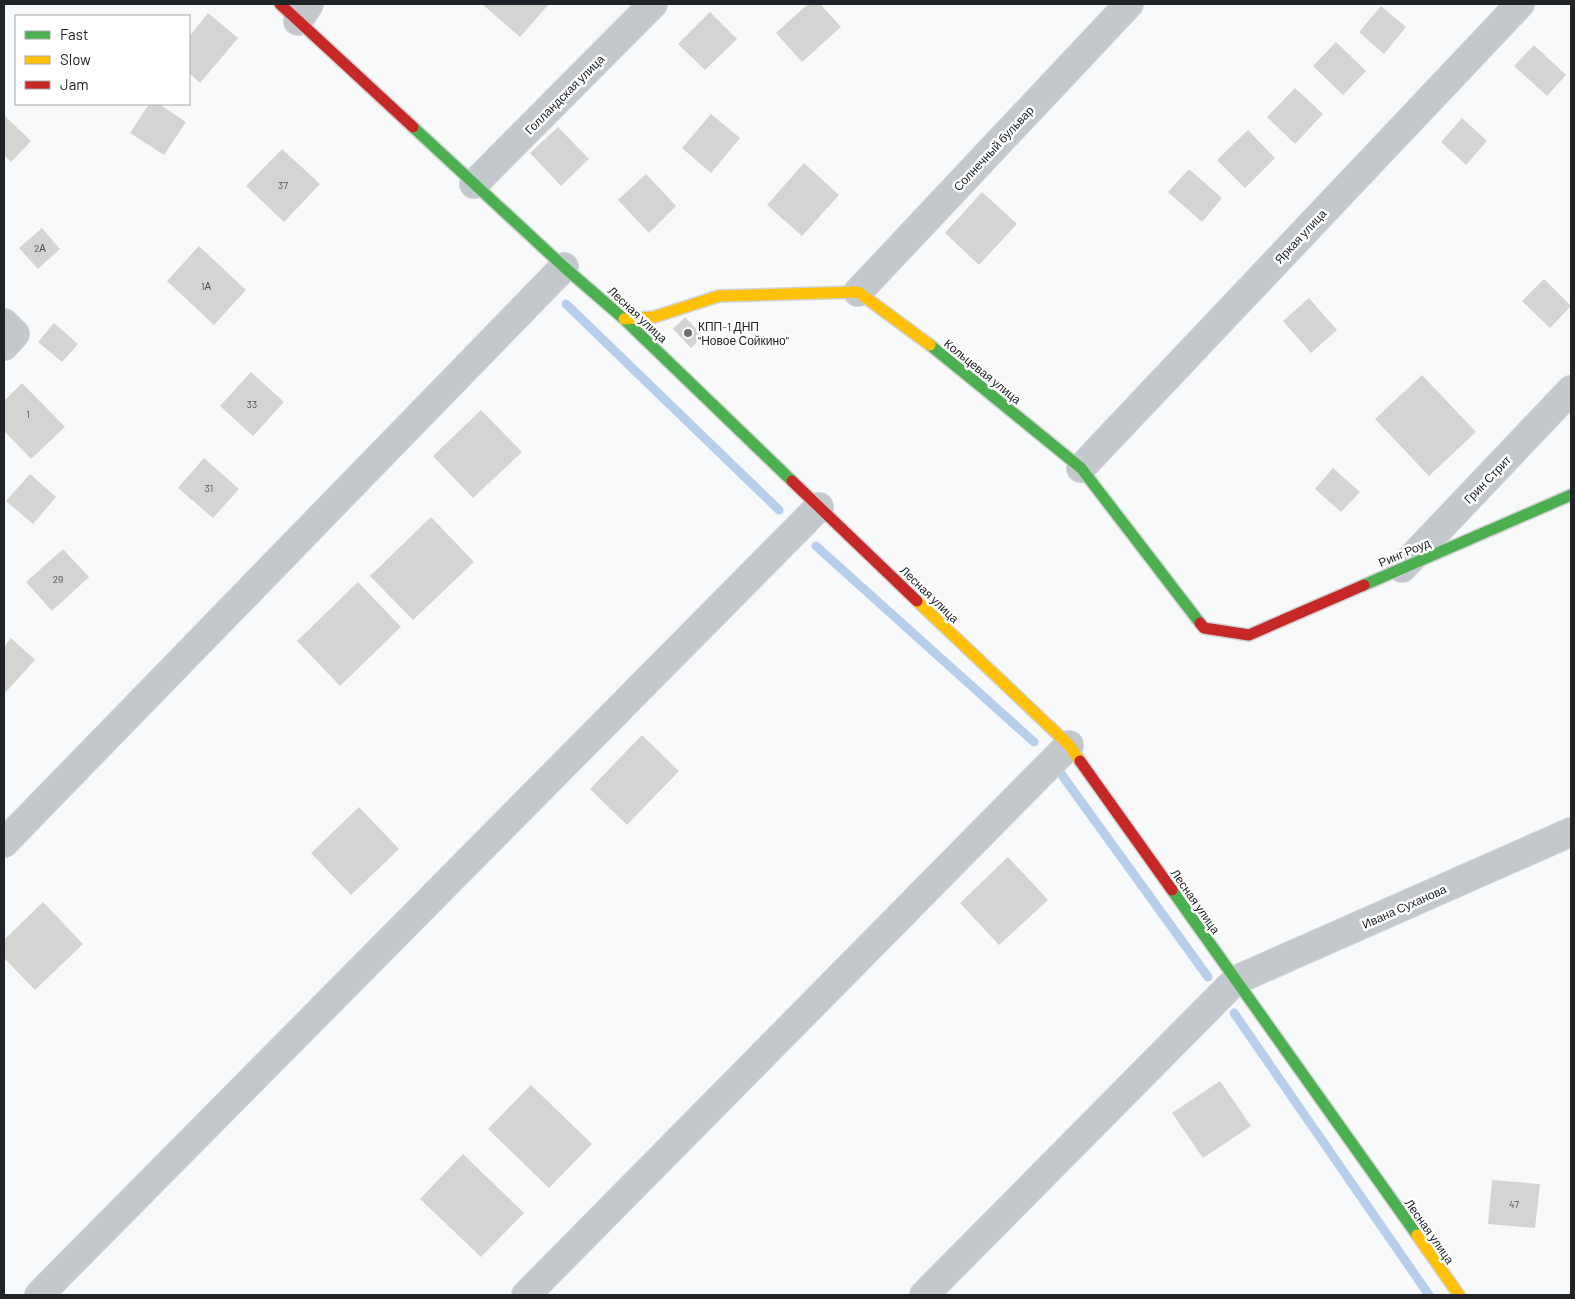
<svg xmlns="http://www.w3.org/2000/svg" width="1575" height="1299" font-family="Barlow,sans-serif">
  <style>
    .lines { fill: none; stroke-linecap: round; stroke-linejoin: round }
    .stream { stroke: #b8cfec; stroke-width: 9 }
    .building { fill: #d4d4d2 }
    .street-casing { stroke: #d2d3d4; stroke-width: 30 }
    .fast-casing { stroke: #d2d3d4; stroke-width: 14 }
    .slow-casing { stroke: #d2d3d4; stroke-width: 14 }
    .jam-casing { stroke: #d2d3d4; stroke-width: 14 }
    .street { stroke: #c3c8cd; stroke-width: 28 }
    .fast { stroke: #4caf50; stroke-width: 11 }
    .slow { stroke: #ffc107; stroke-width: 11 }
    .jam { stroke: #c62828; stroke-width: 11 }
    .poi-dot { fill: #6c6f72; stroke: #fff; stroke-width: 2 }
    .labels { text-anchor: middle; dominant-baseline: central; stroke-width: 5; stroke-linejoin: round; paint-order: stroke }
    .number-label { font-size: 10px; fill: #4d5053 }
    .street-label { font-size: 12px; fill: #202429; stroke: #fff }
    .poi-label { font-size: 12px; fill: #202429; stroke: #fff; text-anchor: start }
  </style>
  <rect width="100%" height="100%" fill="#f8f9fb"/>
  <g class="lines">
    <!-- stream -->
    <path class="stream" d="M566 304 779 510
      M816 546 1034 742
      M1059 771 1208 977
      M1234 1013 1429 1295"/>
  </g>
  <!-- building -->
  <path class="building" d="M482 4H549L520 37Z
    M808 4H820L841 27 802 62 776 33Z
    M1381 6 1406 27 1384 54 1359 32Z
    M710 12 737 39 705 70 678 44Z
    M208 13 238 38 200 83 189 73V37Z
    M1336 42 1366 71 1343 95 1313 66Z
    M1534 45 1566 75 1547 96 1514 66Z
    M1295 88 1323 114 1295 144 1267 117Z
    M149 104H159L186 122 164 155 130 133Z
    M711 114 740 138 711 173 682 148Z
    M4 115 31 141 11 162 4 155Z
    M1462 118 1487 141 1466 165 1441 142Z
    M558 127 589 159 561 186 530 153Z
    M1248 130 1275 158 1245 188 1217 160Z
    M282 149 320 184 284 222 246 186Z
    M804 163 839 195 802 236 767 205Z
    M1189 169 1222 198 1202 222 1168 192Z
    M646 174 676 206 649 233 618 200Z
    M982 192 1017 224 979 265 945 233Z
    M42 228 60 249 38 269 19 248Z
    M199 246 246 290 214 325 167 281Z
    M1544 279 1571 306 1550 328 1522 301Z
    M1309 298 1337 330 1311 353 1283 321Z
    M685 317 703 336 691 348 673 329Z
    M54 323 78 344 62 362 38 342Z
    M251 372 284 402 253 436 220 406Z
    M1422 375 1476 432 1429 476 1375 419Z
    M22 383 65 427 31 459 4 431V401Z
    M481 410 522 452 473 498 433 456Z
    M204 458 239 489 213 518 178 488Z
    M1333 468 1360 492 1341 512 1315 489Z
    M30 474 56 497 33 524 6 501Z
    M431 517 474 562 413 620 370 576Z
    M63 549 89 577 52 611 26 582Z
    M358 582 401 627 340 686 297 641Z
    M11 638 35 660 4 694V647Z
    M642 735 679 771 627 825 590 789Z
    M359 807 399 849 351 895 311 853Z
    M1008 857 1048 900 999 945 960 903Z
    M43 902 83 944 35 990 4 958V940Z
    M1220 1081 1251 1126 1203 1158 1172 1113Z
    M531 1085 592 1144 549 1188 488 1129Z
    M463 1154 524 1213 481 1257 420 1199Z
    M1492 1180 1540 1184 1535 1228 1488 1224Z"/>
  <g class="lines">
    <!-- street casing -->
    <g class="street-casing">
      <path id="street" d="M298 21 309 4
        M474 184 653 4
        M858 292 1129 4
        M4 323 15 334 4 346
        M1081 468 1520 4
        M1402 568 1571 390
        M4 843 564 267
        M39 1295 819 507
        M526 1295 1069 745
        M924 1295 1236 980 1571 832"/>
    </g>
    <!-- fast casing -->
    <g class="fast-casing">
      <path id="fast" d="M413 127 564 267 624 319 792 481
        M930 345 1081 468 1200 623
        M1364 585 1571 495
        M1172 890 1417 1235"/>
    </g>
    <!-- slow casing -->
    <g class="slow-casing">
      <path id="slow" d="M624 319 654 317 719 296 858 292 930 345
        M917 601 1069 745 1080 761
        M1417 1235 1459 1295"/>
    </g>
    <!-- jam casing -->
    <g class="jam-casing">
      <path id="jam" d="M280 4 413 127
        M792 481 917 601
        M1200 623 1204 628 1249 635 1364 585
        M1080 761 1172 890"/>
    </g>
    <!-- street -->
    <use href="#street" class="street"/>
    <!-- fast -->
    <use href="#fast" class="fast"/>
    <!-- slow -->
    <use href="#slow" class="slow"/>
    <!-- jam -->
    <use href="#jam" class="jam"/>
  </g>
  <!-- markers -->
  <circle class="poi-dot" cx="688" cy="333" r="5"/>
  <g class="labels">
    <!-- number labels -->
    <g class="number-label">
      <text x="283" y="185">37</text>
      <text x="40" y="248">2А</text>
      <text x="206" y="286">1А</text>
      <text x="252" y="404">33</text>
      <text x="28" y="414">1</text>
      <text x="209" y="488">31</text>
      <text x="58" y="579">29</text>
      <text x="1514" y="1204">47</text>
    </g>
    <!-- street labels -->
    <g class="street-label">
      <text transform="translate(564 94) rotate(-45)">Голландская улица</text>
      <text transform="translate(993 148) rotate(-47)">Солнечный бульвар</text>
      <text transform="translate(1300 236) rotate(-47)">Яркая улица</text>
      <text transform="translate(638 314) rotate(43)">Лесная улица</text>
      <text transform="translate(983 371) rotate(39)">Кольцевая улица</text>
      <text transform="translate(1487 479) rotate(-46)">Грин Стрит</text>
      <text transform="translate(1404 552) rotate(-23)">Ринг Роуд</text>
      <text transform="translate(930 594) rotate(44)">Лесная улица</text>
      <text transform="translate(1196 901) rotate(55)">Лесная улица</text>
      <text transform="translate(1404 906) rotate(-24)">Ивана Суханова</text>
      <text transform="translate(1430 1231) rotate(55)">Лесная улица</text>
    </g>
    <!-- poi labels -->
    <g class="poi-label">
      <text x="698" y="326">КПП-1 ДНП<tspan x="698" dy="14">"Новое Сойкино"</tspan></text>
    </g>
  </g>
  <!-- border -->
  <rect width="1575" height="1299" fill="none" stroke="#202429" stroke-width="10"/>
  <!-- legend -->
  <rect x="15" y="15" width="175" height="90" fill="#ffffff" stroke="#a6a7a9"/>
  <rect x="25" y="31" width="25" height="8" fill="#4caf50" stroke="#a6a7a9"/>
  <text x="60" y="40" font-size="15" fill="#202429">Fast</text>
  <rect x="25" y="56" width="25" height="8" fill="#ffc107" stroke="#a6a7a9"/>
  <text x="60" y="65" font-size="15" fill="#202429">Slow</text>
  <rect x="25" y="81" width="25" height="8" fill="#c62828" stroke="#a6a7a9"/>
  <text x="60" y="90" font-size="15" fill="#202429">Jam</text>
</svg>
